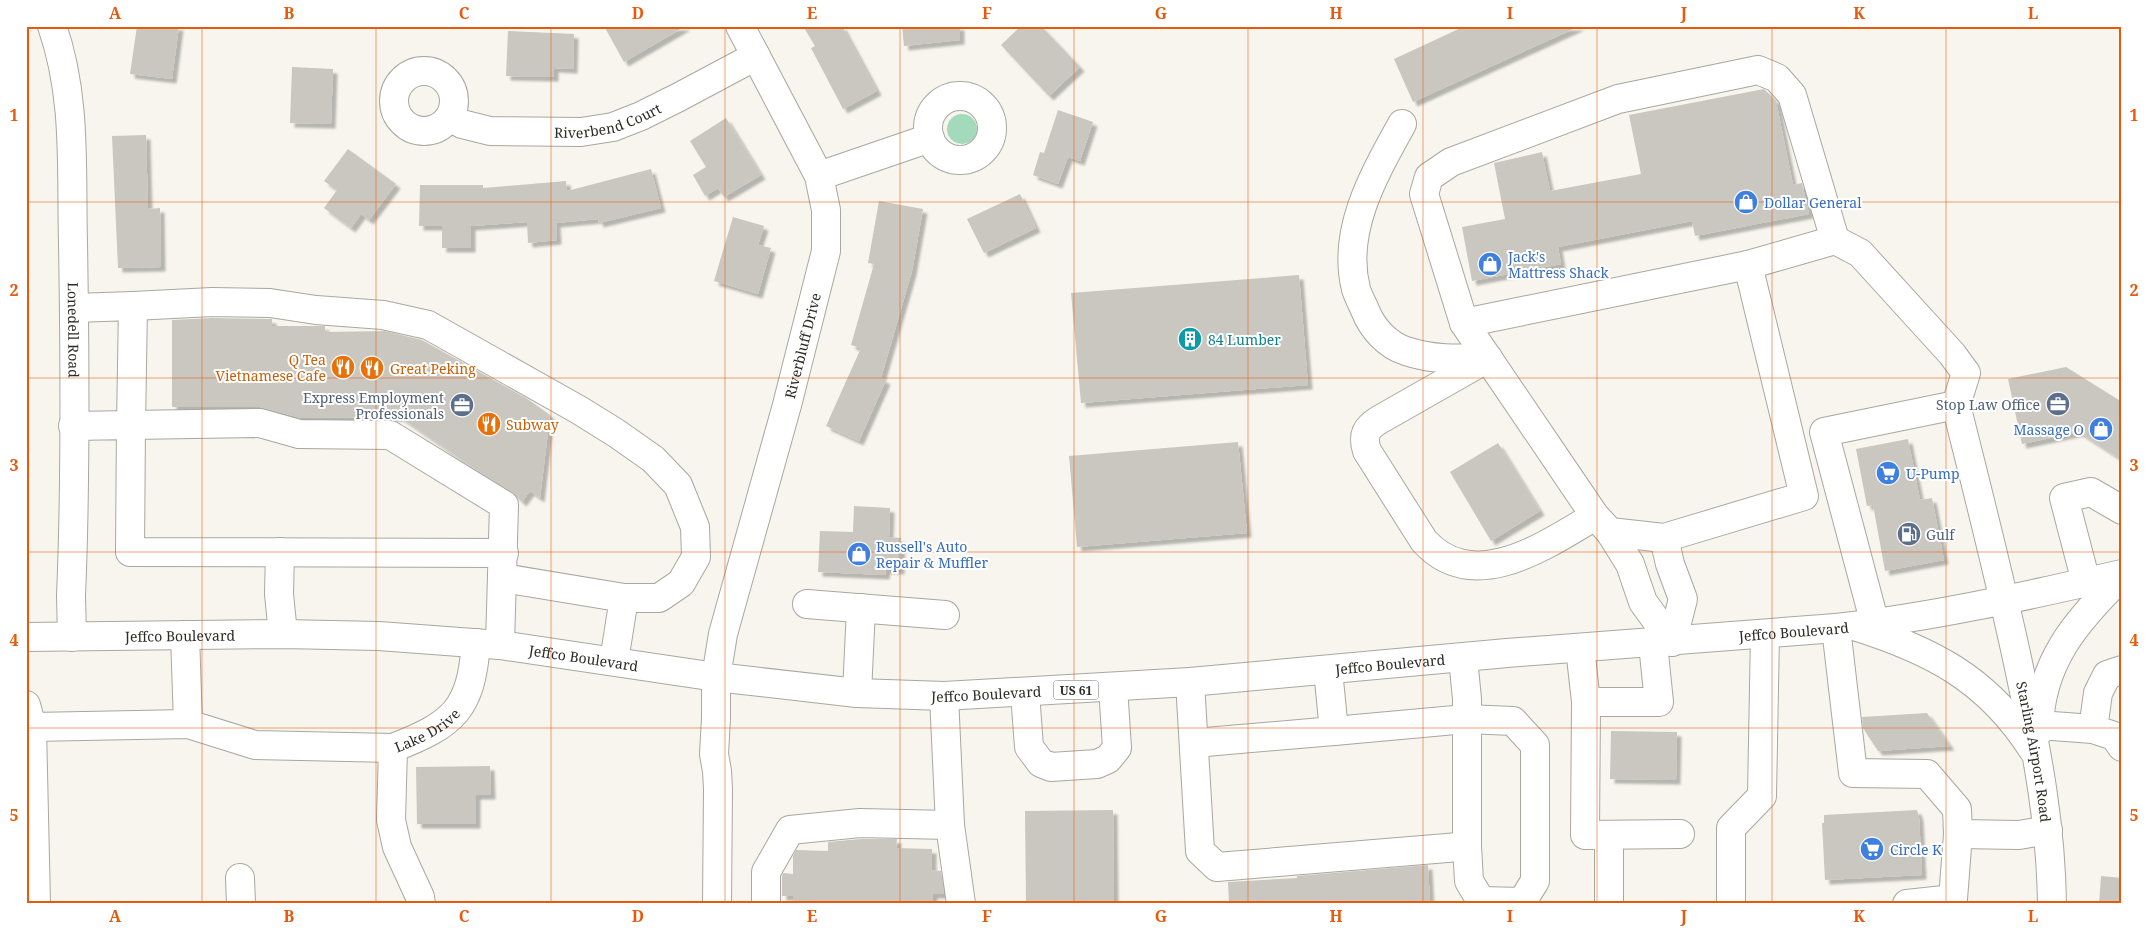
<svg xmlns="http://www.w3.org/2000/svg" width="2148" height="930" font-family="'Noto Serif',serif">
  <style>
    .green { fill: #a3dabb }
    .building { fill: #c9c7bf; filter: url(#shadow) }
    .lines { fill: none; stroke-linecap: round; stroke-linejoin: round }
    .minor-casing { stroke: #a9a79f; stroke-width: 30 }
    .major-casing { stroke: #a9a79f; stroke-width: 30 }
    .minor { stroke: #fff; stroke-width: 28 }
    .major { stroke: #fff; stroke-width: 28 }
    .grid { fill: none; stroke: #e8590c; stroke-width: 1; stroke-opacity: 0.55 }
    .labels { text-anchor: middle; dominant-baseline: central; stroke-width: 4; stroke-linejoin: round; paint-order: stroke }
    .shield { fill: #fff; stroke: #6b6b68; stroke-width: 1 }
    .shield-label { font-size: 12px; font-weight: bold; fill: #2c2b28 }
    .street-label { font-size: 14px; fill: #2c2b28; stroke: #fff }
    .shop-label { font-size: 14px; fill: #366cbe; stroke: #fff; text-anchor: start }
    .culture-label { font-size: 14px; fill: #0d838f; stroke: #fff; text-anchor: start }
    .food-label { font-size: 14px; fill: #c56008; stroke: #fff; text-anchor: start }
    .service-label { font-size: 14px; fill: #4e5e75; stroke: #fff; text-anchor: end }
    .neatline { fill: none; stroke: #e8590c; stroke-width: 2 }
    .grid-label { font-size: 16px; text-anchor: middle; font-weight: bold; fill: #e8590c }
  </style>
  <defs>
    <filter id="shadow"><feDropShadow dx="4.5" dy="4.5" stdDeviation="1" flood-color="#0004"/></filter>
  </defs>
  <rect width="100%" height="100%" fill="#f7f5ed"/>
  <!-- green -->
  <path class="green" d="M947 129a15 15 0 1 1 30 0a15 15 0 1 1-30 0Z"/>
  <!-- building -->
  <path class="building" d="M137 26H179L172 79 130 74Z
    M604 26H686L624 62Z
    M803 26H842L877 91 843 109 811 48 815 46Z
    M902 26H960V40L904 46Z
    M1021 26H1041L1080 67 1049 96 1001 45Z
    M1465 26H1580L1413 102 1394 59Z
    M508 31 574 34 573 69 554 68V77L506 76Z
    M292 67 333 69 331 124 290 123Z
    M1764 89 1776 101 1793 185 1802 183 1809 214 1695 236 1692 221 1558 247 1561 264 1472 281 1462 227 1505 219 1494 163 1542 152 1550 191 1641 174 1629 115Z
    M1058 110 1093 122 1080 161 1068 157 1058 184 1033 175 1040 152 1044 153Z
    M726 118 761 175 724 197 718 188 705 196 693 175 706 167 690 141Z
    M146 135 148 209 160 208 161 267 118 268 112 136Z
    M348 149 396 184 369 220 361 214 351 228 324 208 337 190 324 181Z
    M651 169 661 208 599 223 598 219 556 223 557 240 528 243 527 222 471 226V248H442V226H419L420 185H483V188L566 181 567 191Z
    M1020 194 1036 228 984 253 967 219Z
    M879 201 923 209 912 271 881 378 886 380 859 441 826 426 861 348 851 345 874 264 868 263Z
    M733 217 764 226 758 245 771 248 758 294 714 281Z
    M1299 275 1308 385 1081 403 1071 293Z
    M212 318 269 319H272V326H325V332L385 331 422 340 526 398 550 415 540 498 530 491 522 502 512 492 475 469 400 417 301 418 260 407H172V320Z
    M2066 367 2122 402V460L2079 432 2022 444 2008 379Z
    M1908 439 1920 500 1932 498 1944 560 1885 571 1873 505 1867 506 1856 449Z
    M1238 442 1247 533 1077 547 1069 456Z
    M1498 443 1540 511 1491 541 1450 472Z
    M854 506 890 508 889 537 901 538 900 570 886 569 885 575 818 572 820 531 853 532Z
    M1927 713 1950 746 1878 751 1863 728 1862 717Z
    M1611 731 1677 732 1676 780 1610 779Z
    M490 766 491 795H476V824H417L416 767Z
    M1113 810 1114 902 1026 903 1025 811Z
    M1917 810 1919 817 1922 875 1825 880 1822 823H1824V815Z
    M861 839H897L896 848 932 849V870L941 871 944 894H933V904H793V896H782V876L783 873 793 874V856L796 850 828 851V842Z
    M1428 865 1430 904H1229L1228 882 1297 878V876Z
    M2101 876 2122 878V904H2099Z"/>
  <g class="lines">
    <!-- minor casing -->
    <g class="minor-casing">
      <g id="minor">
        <path id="s1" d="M52 26C77 97 71 170 73 243 75 361 76 479 71 596L72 637"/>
        <circle cx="424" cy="101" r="30"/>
        <circle cx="960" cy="128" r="32"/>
        <path id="s2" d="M450 117 462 124 490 131 581 132 613 127 641 116 679 97 756 56"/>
        <path d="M1402 124C1375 173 1341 230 1356 289 1358 296 1362 303 1365 310 1372 328 1387 345 1406 351 1432 360 1458 359 1485 358"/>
        <path d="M819 176 930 138"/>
        <path d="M1835 240 1860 253 1952 354 1966 373 1956 405"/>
        <path d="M1748 265 1804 496 1664 538 1610 532 1595 516 1464 323Z"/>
        <path d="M133 306 212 302 270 303 316 310 383 315 428 325 579 410 616 433 653 459 678 485 695 527 696 557 681 583 659 598H624L503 578"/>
        <path d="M74 308 133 306 131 425 260 423 299 434 390 435 504 505 500 645"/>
        <path d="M1464 323 1424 194 1429 177 1451 162 1618 99 1758 70 1777 78 1792 95 1835 240 1748 265"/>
        <path d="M1488 358 1379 420C1366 428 1362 435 1367 451L1424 541C1474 596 1546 545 1595 516"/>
        <path d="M73 426 131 425 130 552 504 553"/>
        <path d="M1610 532 1630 564 1643 602 1672 642"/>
        <path d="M1664 538 1670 564 1683 599 1672 642"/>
        <path d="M280 552 279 594 283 634"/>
        <path d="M2086 582 2064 498 2091 492 2122 510"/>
        <path d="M807 604 945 615"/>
        <path id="s3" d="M1875 624 1824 432 1956 405C1979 497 2003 589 2022 682 2038 756 2051 828 2052 904"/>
        <path d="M1854 626C1931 650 1988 679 2033 750"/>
        <path d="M1836 628 1853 773 1927 774 1957 809 1958 834 1953 899 1907 904"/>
        <path d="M185 635 188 724"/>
        <path d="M1580 648 1586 702 1585 835 1680 834"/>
        <path d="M614 661 624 598"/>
        <path d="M1328 670 1334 731 1466 719 1513 721 1535 745V881L1522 902 1481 901 1469 881 1467 846"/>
        <path d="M1190 682 1200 851 1217 867 1447 848 1467 846V699L1463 658"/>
        <path d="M857 693 861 608"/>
        <path d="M1025 693 1029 747 1041 763 1051 767 1097 764 1108 759 1117 748 1113 687"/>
        <path d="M944 696 950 825 961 904"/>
        <path d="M1586 702H1659L1653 644"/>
        <path d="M26 705 32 727 36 904"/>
        <path d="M2039 725 2093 729 2114 736 2122 747"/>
        <path d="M32 727 188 724 255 745 393 748"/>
        <path d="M2093 729 2098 693 2107 675 2122 670"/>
        <path d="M2039 731C2039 663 2077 620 2122 576"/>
        <path d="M1194 743 1334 731"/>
        <path d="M1958 834 2019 835 2048 830"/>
        <path d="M1609 835V904"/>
        <path d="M240 878 241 904"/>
        <path id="s4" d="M421 904 420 897 397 847 391 820 393 748C454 724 471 710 476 643"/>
        <path id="s5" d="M717 904 718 789 717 771 714 754 716 718V677L723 634 787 405 826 251V210L819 176 740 26"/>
        <path d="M766 904V872L790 830 860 823 950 825"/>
        <path d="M1731 904V828L1762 796 1765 634"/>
      </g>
    </g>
    <!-- major casing -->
    <g class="major-casing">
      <g id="major">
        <path id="s6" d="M26 637 283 634 379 636 500 645 716 677 857 693 944 696 1190 682 1507 653 1836 628C1932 617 2027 596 2122 574"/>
      </g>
    </g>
    <!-- minor -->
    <use href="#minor" class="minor"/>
    <!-- major -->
    <use href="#major" class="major"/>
  </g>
  <!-- grid -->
  <path class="grid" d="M202 26V904M376 26V904M551 26V904M725 26V904M900 26V904M1074 26V904M1248 26V904M1423 26V904M1597 26V904M1772 26V904M1946 26V904M26 202H2122M26 378H2122M26 552H2122M26 728H2122"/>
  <!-- icons -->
  <defs>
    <g id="shop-disc" transform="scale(1.25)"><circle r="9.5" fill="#3f7fe0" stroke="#fff"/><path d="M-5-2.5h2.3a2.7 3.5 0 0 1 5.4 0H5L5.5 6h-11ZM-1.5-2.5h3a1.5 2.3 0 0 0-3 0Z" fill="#fff"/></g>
    <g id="building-disc" transform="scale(1.25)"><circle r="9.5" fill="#0f9aa8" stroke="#fff"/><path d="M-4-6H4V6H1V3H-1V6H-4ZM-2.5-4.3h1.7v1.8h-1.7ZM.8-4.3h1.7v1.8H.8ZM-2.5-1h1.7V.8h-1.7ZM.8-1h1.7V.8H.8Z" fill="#fff"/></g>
    <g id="restaurant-disc" transform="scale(1.25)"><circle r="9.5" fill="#e8710a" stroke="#fff"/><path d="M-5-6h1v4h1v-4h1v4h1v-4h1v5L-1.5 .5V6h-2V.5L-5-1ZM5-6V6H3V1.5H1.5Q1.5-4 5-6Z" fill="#fff"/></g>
    <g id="office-disc" transform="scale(1.25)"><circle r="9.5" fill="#5c6f8a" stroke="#fff"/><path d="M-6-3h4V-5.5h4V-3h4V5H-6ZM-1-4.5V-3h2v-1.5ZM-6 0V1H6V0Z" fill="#fff"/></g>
    <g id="supermarket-disc" transform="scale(1.25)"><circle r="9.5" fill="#3f7fe0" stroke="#fff"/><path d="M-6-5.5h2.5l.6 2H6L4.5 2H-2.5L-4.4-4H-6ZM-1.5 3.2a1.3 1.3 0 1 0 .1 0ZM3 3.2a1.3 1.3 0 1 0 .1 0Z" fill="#fff"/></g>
    <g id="fuel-disc" transform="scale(1.25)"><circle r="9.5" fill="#5c6f8a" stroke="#fff"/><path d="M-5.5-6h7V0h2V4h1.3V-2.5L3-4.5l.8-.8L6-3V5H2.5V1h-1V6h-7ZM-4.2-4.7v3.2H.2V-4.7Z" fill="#fff"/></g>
  </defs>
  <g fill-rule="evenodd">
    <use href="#shop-disc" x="1746" y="202"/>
    <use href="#shop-disc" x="1490" y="264"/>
    <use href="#building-disc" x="1190" y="339"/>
    <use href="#restaurant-disc" x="343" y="367"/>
    <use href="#restaurant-disc" x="372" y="368"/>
    <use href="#office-disc" x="2058" y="404"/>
    <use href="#office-disc" x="462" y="405"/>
    <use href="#restaurant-disc" x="489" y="424"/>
    <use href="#shop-disc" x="2101" y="429"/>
    <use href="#supermarket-disc" x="1888" y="473"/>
    <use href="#fuel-disc" x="1909" y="534"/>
    <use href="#shop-disc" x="859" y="554"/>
    <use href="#supermarket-disc" x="1872" y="849"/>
  </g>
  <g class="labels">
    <!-- shield labels -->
    <rect class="shield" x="1053.5" y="680.5" width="45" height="19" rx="4"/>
    <g class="shield-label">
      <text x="1076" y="690">US 61</text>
    </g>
    <!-- street labels -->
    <g class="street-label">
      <text stroke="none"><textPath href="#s2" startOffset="162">Riverbend Court</textPath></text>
      <text stroke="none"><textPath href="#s1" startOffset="306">Lonedell Road</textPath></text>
      <text stroke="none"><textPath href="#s5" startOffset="570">Riverbluff Drive</textPath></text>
      <text stroke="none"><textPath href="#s6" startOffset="1774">Jeffco Boulevard</textPath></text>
      <text stroke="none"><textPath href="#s6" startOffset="154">Jeffco Boulevard</textPath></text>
      <text stroke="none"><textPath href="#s6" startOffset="559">Jeffco Boulevard</textPath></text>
      <text stroke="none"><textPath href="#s6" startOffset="1369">Jeffco Boulevard</textPath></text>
      <text stroke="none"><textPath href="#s6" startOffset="964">Jeffco Boulevard</textPath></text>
      <text stroke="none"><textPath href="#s4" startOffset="200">Lake Drive</textPath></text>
      <text stroke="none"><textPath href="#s3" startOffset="689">Starling Airport Road</textPath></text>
    </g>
    <!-- shop labels -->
    <g class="shop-label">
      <text x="1764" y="202">Dollar General</text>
      <text x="1508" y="256">Jack's<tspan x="1508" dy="16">Mattress Shack</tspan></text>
      <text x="2084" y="429" text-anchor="end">Massage O</text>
      <text x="1906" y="473">U-Pump</text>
      <text x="876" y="546">Russell's Auto<tspan x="876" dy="16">Repair &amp; Muffler</tspan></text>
      <text x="1890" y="849">Circle K</text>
    </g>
    <!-- culture labels -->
    <g class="culture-label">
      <text x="1208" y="339">84 Lumber</text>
    </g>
    <!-- food labels -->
    <g class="food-label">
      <text x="326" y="359" text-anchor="end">Q Tea<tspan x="326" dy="16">Vietnamese Cafe</tspan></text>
      <text x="390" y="368">Great Peking</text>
      <text x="506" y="424">Subway</text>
    </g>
    <!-- service labels -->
    <g class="service-label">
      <text x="444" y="397">Express Employment<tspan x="444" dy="16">Professionals</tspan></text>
      <text x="2040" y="404">Stop Law Office</text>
      <text x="1926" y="534" text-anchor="start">Gulf</text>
    </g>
  </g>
  <!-- border -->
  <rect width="2148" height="930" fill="none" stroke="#ffffff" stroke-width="55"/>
  <rect x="28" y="28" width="2092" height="874" class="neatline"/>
  <g class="grid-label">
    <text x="115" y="19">A</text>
    <text x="289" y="19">B</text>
    <text x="464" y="19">C</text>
    <text x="638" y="19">D</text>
    <text x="812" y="19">E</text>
    <text x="987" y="19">F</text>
    <text x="1161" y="19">G</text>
    <text x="1336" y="19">H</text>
    <text x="1510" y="19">I</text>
    <text x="1684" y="19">J</text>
    <text x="1859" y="19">K</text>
    <text x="2033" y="19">L</text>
    <text x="14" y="121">1</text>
    <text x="2134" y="121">1</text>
    <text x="14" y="296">2</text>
    <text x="2134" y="296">2</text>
    <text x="14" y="471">3</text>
    <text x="2134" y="471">3</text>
    <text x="14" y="646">4</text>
    <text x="2134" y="646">4</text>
    <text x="14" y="821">5</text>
    <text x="2134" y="821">5</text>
    <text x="115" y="922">A</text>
    <text x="289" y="922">B</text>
    <text x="464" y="922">C</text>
    <text x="638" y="922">D</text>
    <text x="812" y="922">E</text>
    <text x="987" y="922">F</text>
    <text x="1161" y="922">G</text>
    <text x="1336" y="922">H</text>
    <text x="1510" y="922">I</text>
    <text x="1684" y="922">J</text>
    <text x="1859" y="922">K</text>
    <text x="2033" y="922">L</text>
  </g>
</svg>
